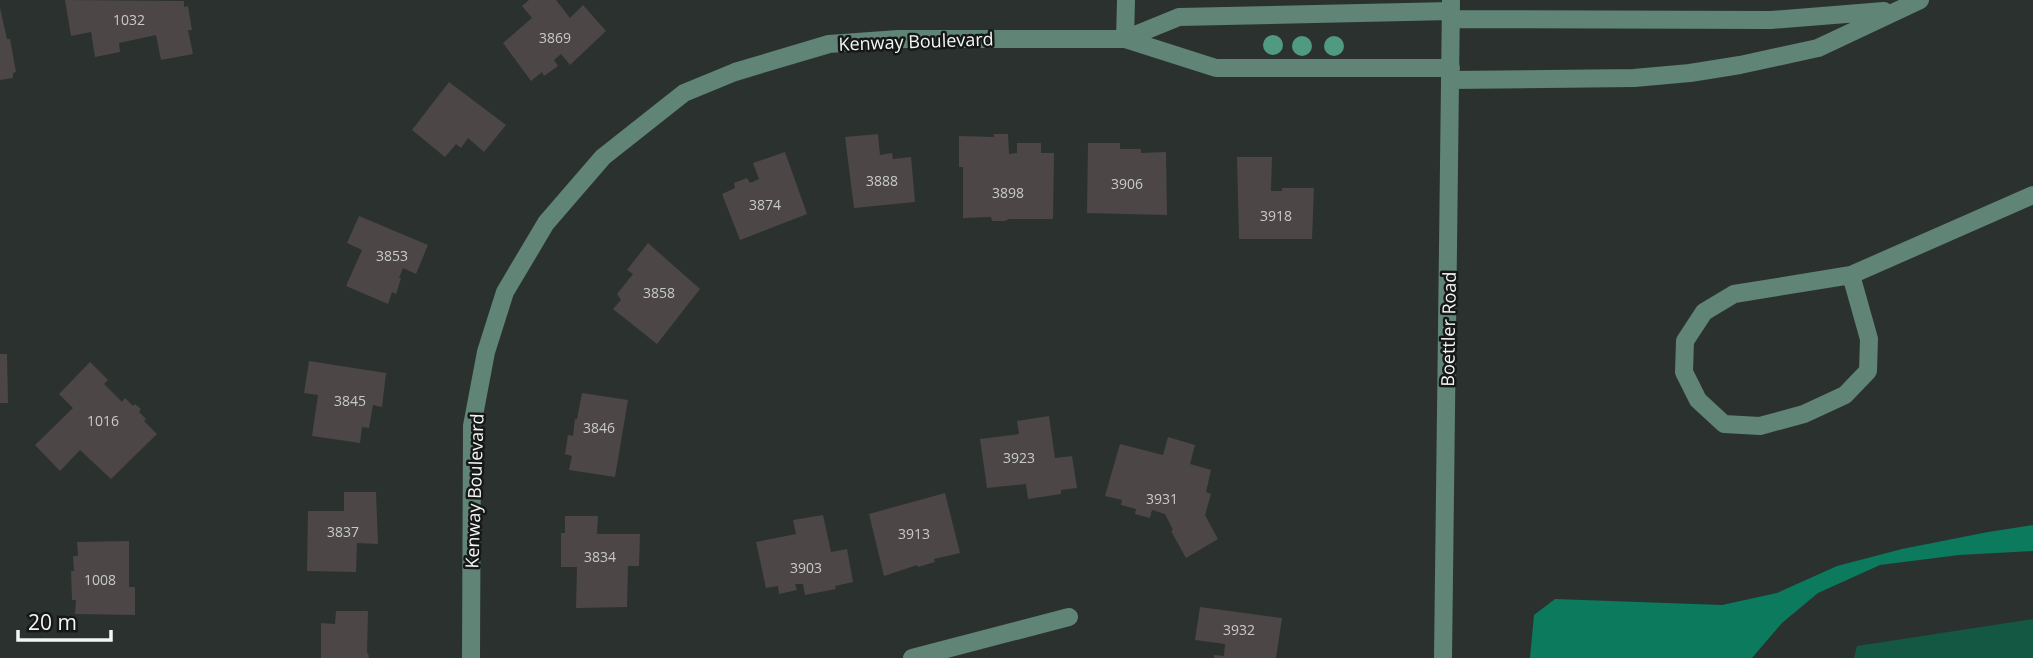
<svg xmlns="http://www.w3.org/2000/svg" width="2033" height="658" font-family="'Open Sans',sans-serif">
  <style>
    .green { fill: #145844 }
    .water { fill: #0b7a5d }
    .building { fill: #4c4647 }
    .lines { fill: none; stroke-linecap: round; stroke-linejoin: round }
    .minor { stroke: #608476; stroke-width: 18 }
    .tree { fill: #509a82 }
    .labels { text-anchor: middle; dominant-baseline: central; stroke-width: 5; stroke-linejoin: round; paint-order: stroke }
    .number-label { font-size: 14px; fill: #c8cac9 }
    .street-label { font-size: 18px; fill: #f2f6f4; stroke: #161817 }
  </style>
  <rect width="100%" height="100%" fill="#2b312f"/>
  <!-- green -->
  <path class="green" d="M2033 619V658H1854L1857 646Z"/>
  <!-- water -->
  <path class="water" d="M2033 525V551L1959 555 1880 565 1818 593 1782 623 1752 658H1530L1534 615 1555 599 1722 605 1777 593 1837 566 1902 549 1988 532Z"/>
  <!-- building -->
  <path class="building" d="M65 0 184 1V7L188 6 192 30H188L193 54 161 60 156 35 119 43 120 52 95 57 91 32 71 36Z
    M529 0H556L570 18 583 5 606 31 570 65 561 54 554 60 558 66 544 76 542 72 531 81 503 43 532 18 522 6Z
    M0 8 7 39H10L16 72 13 73V78L0 80Z
    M449 82 506 125 484 152 468 138 461 148 456 144 445 157 412 130Z
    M878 134 880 155 892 153 893 159 911 157 915 202 854 208 845 137Z
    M994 134H1008L1009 154 1017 153V143H1041V153H1054L1053 219H1009L1005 221H992L991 217 963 218V167H959V136L994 137Z
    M1088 143H1120V149H1141V153L1166 152 1167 215 1087 213Z
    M785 152 807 214 740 240 722 194 735 188 734 183 747 178 750 183 759 179 753 163Z
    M1237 157H1272L1271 191H1282V188H1314L1312 239H1239Z
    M359 216 428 245 416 274 403 268 399 278H401L396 294 392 292 388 304 346 286 362 250 347 243Z
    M648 243 700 289 657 344 613 309 621 300 617 294 633 274 627 270Z
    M0 354H7L8 403H0Z
    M309 361 386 373 382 407 373 405 369 428 362 427 360 443 312 436 318 395 304 393Z
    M90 362 108 380 104 384 122 402 125 398 133 406 135 404 141 409 139 412 146 419 144 421 157 434 111 479 80 450 60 471 35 445 73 408 59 394Z
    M582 393 628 400 615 477 569 470 572 456 565 454 568 435 573 436 575 419H577Z
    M1049 416 1055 458 1072 456 1077 488 1061 490V494L1028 499 1026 484 987 488 980 439 1019 434 1017 421Z
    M1168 437 1195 445 1190 464 1211 470 1206 492 1211 494 1205 515 1218 539 1186 558 1171 531 1173 530 1165 514 1152 510 1150 518 1135 514 1136 509 1121 505 1122 500 1105 496 1120 444 1163 455Z
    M344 492H376L378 544 357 543 356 572 307 571 308 511H344Z
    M945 493 960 553 934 559 935 562 918 567 917 565 884 576 869 514Z
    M823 515 831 552 847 549 853 582 835 586 836 589 805 595 803 584H795L797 590 779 594 778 586 766 588 756 542 796 534 793 520Z
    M565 516H598L597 534H640L639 566H628L627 607 576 608 577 567H561V533H565Z
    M129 541V587H135V615L75 614 76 600H72L71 571H74L73 556H78L77 542Z
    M1200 607 1282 618 1276 658H1214V655L1224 656 1225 644 1195 640Z
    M336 611H368L367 653H368L369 658H321V623L335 624Z"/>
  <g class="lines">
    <!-- minor -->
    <path class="minor" d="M1451 19 1771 20 1884 11
      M1125 39 1179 17 1451 11
      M1125 39 1126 0
      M1450 80 1634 78 1690 73 1740 65 1818 48 1920 0
      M1851 275 1869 339 1868 371 1845 395 1804 414 1760 426 1724 424 1698 400 1684 372 1685 341 1704 312 1734 294 1851 275 2033 195
      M471 658 472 426 486 352 505 292 546 223 603 157 684 93 735 72 829 44 898 39H1125L1216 68H1451
      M912 658 1069 617
      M1443 658 1451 0"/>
  </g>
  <!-- trees -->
  <g class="tree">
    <circle cx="1273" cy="45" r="10"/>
    <circle cx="1302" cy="46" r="10"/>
    <circle cx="1334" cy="46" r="10"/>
  </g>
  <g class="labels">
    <!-- number labels -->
    <g class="number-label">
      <text x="129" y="19">1032</text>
      <text x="555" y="37">3869</text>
      <text x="882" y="180">3888</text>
      <text x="1127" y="183">3906</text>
      <text x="1008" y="192">3898</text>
      <text x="765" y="204">3874</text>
      <text x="1276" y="215">3918</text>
      <text x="392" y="255">3853</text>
      <text x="659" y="292">3858</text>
      <text x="350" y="400">3845</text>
      <text x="103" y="420">1016</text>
      <text x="599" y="427">3846</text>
      <text x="1019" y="457">3923</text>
      <text x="1162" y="498">3931</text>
      <text x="343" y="531">3837</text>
      <text x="914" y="533">3913</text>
      <text x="600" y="556">3834</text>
      <text x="806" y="567">3903</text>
      <text x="100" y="579">1008</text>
      <text x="1239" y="629">3932</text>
    </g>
    <!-- street labels -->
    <g class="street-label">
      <text transform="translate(916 41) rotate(-2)">Kenway Boulevard</text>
      <text transform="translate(1448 329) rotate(-89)">Boettler Road</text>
      <text transform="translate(474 491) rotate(-88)">Kenway Boulevard</text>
    </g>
  </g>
  <!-- scale -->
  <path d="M18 630v10h93v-10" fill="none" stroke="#f2f6f4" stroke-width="3.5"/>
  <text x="28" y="630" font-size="21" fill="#f2f6f4" stroke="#161817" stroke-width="5" paint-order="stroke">20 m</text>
</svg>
